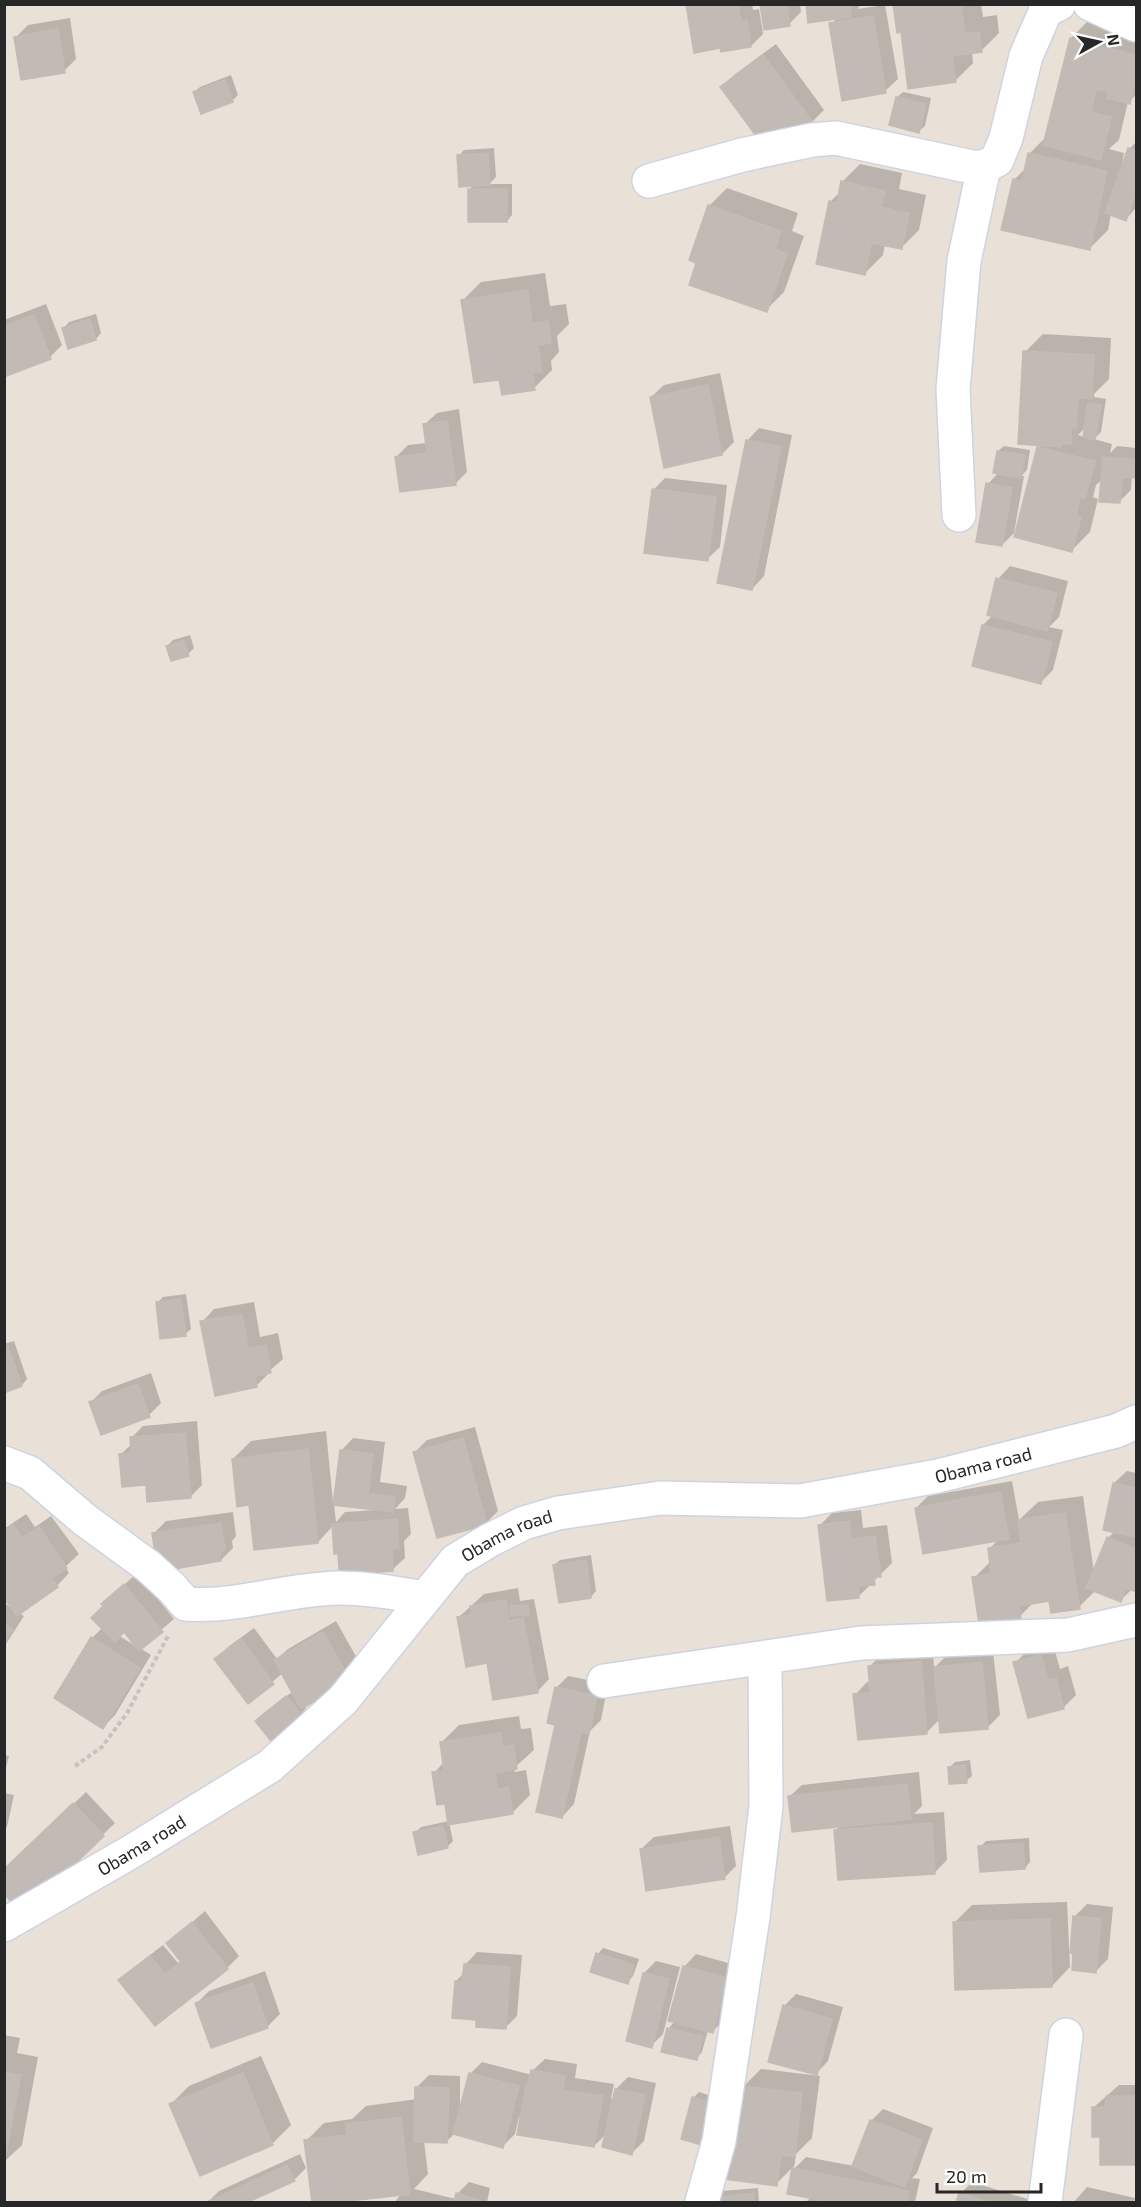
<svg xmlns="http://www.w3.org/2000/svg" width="1141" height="2207" font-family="'Exo 2',sans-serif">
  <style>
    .shadow { fill: #0003; fill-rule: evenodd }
    .building { fill: #c1bab5; stroke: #c4bbb2; stroke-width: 1.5 }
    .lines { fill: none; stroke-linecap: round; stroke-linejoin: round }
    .minor-casing { stroke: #cdd3e0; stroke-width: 36 }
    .path { stroke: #c3c3c3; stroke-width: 4; stroke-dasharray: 4.5 3; stroke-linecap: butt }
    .minor { stroke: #fff; stroke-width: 33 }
    .labels { text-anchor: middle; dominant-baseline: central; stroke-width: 4.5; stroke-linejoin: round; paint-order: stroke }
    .street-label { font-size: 18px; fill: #272727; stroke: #fff }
  </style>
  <rect width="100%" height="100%" fill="#e9e0d8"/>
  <!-- shadow -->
  <path class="shadow" d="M688 4H752L753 10 759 9 763 34 751 46Z
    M762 4H800L801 12 789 24Z
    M807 4H862L857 9 885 5 898 79 885 91 831 24 837 18Z
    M894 4H981L983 17 997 15 999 33 981 51 972 52 973 63 955 81 902 30Z
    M70 18 76 59 64 71 16 37 28 25Z
    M1089 20 1136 33V95L1128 102 1119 140 1109 149 1124 153 1122 164 1124 165 1129 149 1136 142V208L1126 219 1111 214 1108 230 1090 248 1014 180 1027 167 1029 154 1047 136 1071 38Z
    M776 44 824 110 812 122 722 88 734 75Z
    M231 75 238 95 232 101 194 92 200 87Z
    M903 92 931 98 925 126 919 131 897 97Z
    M494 148 496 177 489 184H512V215L507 221 469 190 474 184 459 156 464 150Z
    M860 164 902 173 899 189 926 195 919 230 901 248 885 244 883 255 865 273 830 202 841 191 842 182Z
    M727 188 798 213 792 231 804 236 784 292 766 310 698 262 709 206Z
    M545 273 550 306 566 304 569 324 557 336 559 352 551 361 552 370 534 388 501 378 463 300 481 282Z
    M46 304 62 345 50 357 4 375V320Z
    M96 314 101 333 96 339 64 328 69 322Z
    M1043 334 1111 338 1109 379 1094 394V397L1106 399 1101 432 1094 439 1112 444 1110 453 1117 446 1136 448V476H1132L1131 490 1119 502 1103 479 1096 485 1093 497 1098 499 1090 532 1072 550 1038 447 1042 444 1025 352ZM1086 427 1085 437 1078 435Z
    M720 373 734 442 722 454 651 397 664 385Z
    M459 409 467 472 455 484 396 457 408 445 427 443 424 425 437 413Z
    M759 428 792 435 764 576 752 589 747 441Z
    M1004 446 1030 450 1027 470 1021 476H1024L1014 533 1002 545 988 484 999 472 998 451Z
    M665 478 727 485 720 547 707 559 653 490Z
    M1010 566 1068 581 1059 617 1049 627 1063 630 1053 670 1041 682 974 665 983 625 993 615 998 579Z
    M190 635 194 648 188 654 167 646 173 640Z
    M186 1294 191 1329 185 1334 157 1303 163 1297Z
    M254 1302 260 1337 278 1333 283 1359 268 1372V1374L256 1386 202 1322 214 1309Z
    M14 1341 27 1379 22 1385 4 1391V1344Z
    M151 1373 161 1403 149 1415 90 1403 102 1391Z
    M197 1421 202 1485 190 1497 147 1483 121 1454 132 1444 131 1438 143 1426Z
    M475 1427 498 1511 486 1523 415 1452 427 1440Z
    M326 1431 333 1502 341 1451 353 1438 385 1442 380 1482 407 1486 405 1498 395 1509 408 1508 411 1534 404 1541 405 1558 392 1570 377 1571 367 1580 340 1552 333 1526 318 1542 250 1503 233 1459 251 1441ZM334 1504 376 1510 345 1512 336 1522Z
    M1127 1471 1136 1473V1590L1132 1589 1120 1601 1096 1590 1079 1607 1050 1600 1034 1602 1020 1616 974 1578 991 1561 989 1549 999 1539 916 1508 928 1496 1012 1481 1019 1520 1038 1502 1083 1496 1094 1572 1108 1538 1115 1531 1114 1483Z
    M861 1510 863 1528 887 1525 892 1563 859 1596 820 1525 832 1513Z
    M233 1512 236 1536 232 1541 233 1548 221 1560 168 1556 154 1533 166 1521Z
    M26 1514 35 1527 51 1516 79 1554 65 1567 69 1573 57 1586 19 1613 24 1616 4 1647V1603L14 1609 4 1595V1529Z
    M591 1555 596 1591 591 1597 554 1565 560 1560Z
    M137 1573 174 1619 140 1648 151 1655 115 1715 103 1727 92 1638 102 1628 105 1606 103 1604ZM125 1630 138 1647 119 1636Z
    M518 1588 520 1601 534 1599 549 1679 537 1692 488 1662 459 1617 484 1594Z
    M336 1621 362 1667 304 1706 306 1708 301 1714 262 1716 293 1691 283 1673 248 1702 216 1659 228 1647 254 1628 277 1659 288 1649Z
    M1053 1644 1060 1669 1068 1666 1076 1695 1064 1707 1015 1663 1027 1651Z
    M933 1650 934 1668 947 1655 993 1651 1000 1715 988 1727 940 1719 927 1732 855 1695 867 1682H871L869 1667 882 1654Z
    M568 1676 608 1684 601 1720 590 1731 574 1804 562 1817 556 1724V1688Z
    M519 1716 521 1729 531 1728 534 1750 514 1768 515 1772 526 1770 530 1795 512 1813 449 1823 453 1841 447 1847 415 1833 421 1827 449 1821 446 1802 434 1773 444 1762 441 1743 459 1725Z
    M4 1755 9 1756 4 1775Z
    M970 1760 972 1776 966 1781 949 1768 955 1762Z
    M919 1772 922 1806 914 1814 944 1812 947 1860 934 1873 836 1830 841 1825 789 1797 802 1785Z
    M86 1792 115 1823 24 1911 4 1870Z
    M4 1793 14 1795 7 1827 4 1830Z
    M730 1826 736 1866 724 1878 641 1849 654 1837Z
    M1029 1838 1030 1862 1025 1868 980 1847 986 1841Z
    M1067 1902 1070 1967 1052 1986 954 1923 972 1905Z
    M1087 1904 1113 1907 1108 1959 1096 1971 1075 1916Z
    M205 1911 239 1956 227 1968 120 1980 133 1968 163 1945 178 1963 182 1960 168 1943Z
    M603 1948 639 1959 633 1976 627 1982 598 1954Z
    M477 1952 522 1955 517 2016 505 2028 478 2019 456 1981 464 1973 465 1965Z
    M696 1954 739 1966 725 2019 713 2031 708 2030 702 2052 697 2058 668 2029 675 2021 684 1967Z
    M656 1961 680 1967 663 2034 651 2046 644 1973Z
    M265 1971 280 2014 268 2026 212 2046 197 2003 209 1991Z
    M796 1994 843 2007 828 2061 815 2075 784 2006Z
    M4 2035 20 2038 17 2053 38 2057 22 2145 4 2162Z
    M261 2056 291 2125 273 2143 200 2174 171 2104 189 2086Z
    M545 2059 577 2064 575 2078 614 2084 611 2099H614L616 2089 628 2077 656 2083 644 2141 632 2153 607 2133 594 2146 519 2117 515 2134 503 2146 455 2133 447 2141H424L428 2174 414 2189 456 2199 457 2194 469 2182 490 2188 487 2202H395L401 2194 314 2202 306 2141 324 2123 352 2119 366 2106 417 2099V2087L429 2075 460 2076V2110L470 2074 482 2062 532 2075V2071Z
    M761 2069 820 2076 812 2138 796 2154 794 2169 806 2157 854 2166 871 2121 883 2109 933 2128 917 2173 912 2178 920 2179 915 2202H806L811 2197 789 2193 794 2166 776 2184 743 2087Z
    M1119 2085H1136V2163H1101V2135L1093 2108Z
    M699 2092 718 2098 702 2143 693 2098Z
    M300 2154 306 2168 294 2180 244 2202H208L219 2191Z
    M972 2182 1037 2202H957L960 2194Z
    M1087 2187 1135 2198 1134 2202H1074Z
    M758 2188 759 2202H717V2197L722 2191Z"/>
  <!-- building -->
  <path class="building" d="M686 4H738L741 21 747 20 751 47 721 52 720 48 694 53Z
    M760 4H787L790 26 764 30Z
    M806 4H850L851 17 808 23Z
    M893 4H970L961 6 965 34 979 32 982 52 952 56 956 82 908 89 901 32 897 33Z
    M873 16 886 93 842 101 829 23Z
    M58 29 65 73 21 80 14 37Z
    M1070 38 1136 55V79L1130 104 1107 98 1109 92 1096 89 1091 112 1111 117 1101 160 1043 145Z
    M763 55 813 123 770 155 720 87Z
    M225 80 233 102 201 114 193 92Z
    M896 97 926 104 919 133 889 125Z
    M1128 148 1136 151V191L1126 221 1105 213Z
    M488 153 490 185 459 187 457 155Z
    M1028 153 1107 171 1090 250 1001 230 1013 179 1022 181Z
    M841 181 885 191 881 207 909 213 902 249 871 243 865 275 816 264 829 201 837 203Z
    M468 189H507V222H468Z
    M708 205 781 231 775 249 787 254 767 312 689 285 696 263 689 260Z
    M528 290 532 324 548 321 551 343 538 345 542 372 532 373 535 390 502 395 499 380 474 383 461 300Z
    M34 315 51 359 4 377V326Z
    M90 319 96 340 68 349 62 328Z
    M1023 351 1094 355 1092 399 1078 398 1076 428 1071 427V444H1061V447L1018 444Z
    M708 385 722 455 664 468 650 397Z
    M1088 403 1101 405 1095 440 1083 437Z
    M447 421 456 485 400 492 395 457 427 453 423 424Z
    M746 440 781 447 752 590 717 583Z
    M1037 447 1095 461 1085 499 1080 497 1076 515 1081 517 1072 552 1014 537Z
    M997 451 1025 455 1021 478 993 473Z
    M1103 457 1136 460V478L1122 477 1120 503 1099 502Z
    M986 483 1012 488 1002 546 976 542Z
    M652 489 716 497 708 561 644 553Z
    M996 578 1057 593 1047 631 987 615Z
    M982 625 1052 642 1041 684 972 666Z
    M184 640 189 656 171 661 166 646Z
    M181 1299 186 1336 160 1339 156 1302Z
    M242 1314 248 1348 266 1345 271 1373 255 1376 257 1387 215 1396 200 1321Z
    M8 1346 22 1386 4 1393V1347Z
    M138 1384 150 1417 101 1435 89 1402Z
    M185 1433 191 1498 147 1502 146 1485 122 1487 119 1454 131 1453 130 1437Z
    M463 1438 487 1525 437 1538 413 1452Z
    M308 1449 318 1543 254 1550 249 1505 237 1507 232 1459Z
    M340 1450 373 1454 368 1494 395 1497 393 1512 333 1505Z
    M1113 1483 1136 1488V1537L1103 1530Z
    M1000 1492 1009 1539 923 1554 915 1508Z
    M1065 1513 1080 1609 1051 1613 1049 1601 1019 1606 1021 1618 979 1624 972 1577 991 1574 988 1548 1021 1543 1018 1520Z
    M397 1519 399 1548 392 1549 393 1571 367 1573 340 1584 338 1554H334L332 1524Z
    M849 1521 851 1539 875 1536 881 1577H874L875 1585 858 1586 859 1598 827 1601 818 1525Z
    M221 1523 225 1550 220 1551 221 1561 169 1570 167 1558 156 1560 152 1533Z
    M13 1525 22 1538 39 1527 67 1568 52 1578 58 1587 17 1616 4 1598V1531Z
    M1107 1537 1136 1549V1592L1126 1588 1121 1602 1086 1588Z
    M586 1560 591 1598 559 1603 553 1565Z
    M124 1584 163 1632 139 1651 124 1632 115 1642 91 1618 103 1606 101 1604Z
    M506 1600 509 1621 523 1618 538 1693 493 1700 487 1663 466 1667 457 1617 472 1615 470 1606Z
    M528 1605 529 1615 510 1616V1606Z
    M4 1623 13 1629 4 1642Z
    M323 1632 351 1681 301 1709 274 1660Z
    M91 1637 140 1668 103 1729 54 1698Z
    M241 1639 274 1684 248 1704 214 1659Z
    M1041 1655 1048 1680 1056 1678 1064 1709 1028 1718 1013 1662Z
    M921 1661 927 1734 858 1740 853 1694 870 1693 868 1666Z
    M982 1662 988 1729 940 1733 934 1667Z
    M555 1687 597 1696 589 1734 581 1732 562 1818 536 1812 555 1725 547 1723Z
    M286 1696 302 1715 271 1741 255 1721Z
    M501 1733 503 1747 513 1745 517 1769 495 1773 497 1789 509 1787 513 1814 448 1825 445 1804 437 1805 432 1772 444 1771 440 1742Z
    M965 1765 967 1783 949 1784 948 1767Z
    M907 1784 911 1819 792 1832 788 1796Z
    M73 1803 104 1836 23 1914 4 1894V1869Z
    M932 1823 935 1874 838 1880 834 1830Z
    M443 1826 448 1848 418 1855 413 1832Z
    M719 1837 725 1879 646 1891 640 1849Z
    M1023 1843 1025 1869 980 1872 978 1846Z
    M1073 1916 1101 1919 1096 1973 1072 1970 1073 1954 1070 1953Z
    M1050 1919 1052 1987 955 1990 953 1922Z
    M192 1922 228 1969 155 2026 118 1980 150 1956 165 1974 181 1962 166 1943Z
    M596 1953 634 1965 628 1984 590 1972Z
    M464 1964 510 1967 506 2029 476 2027V2020L452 2018 455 1981H462Z
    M683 1966 728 1978 713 2033 668 2021Z
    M643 1973 669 1979 652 2048 626 2041Z
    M253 1983 268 2028 211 2048 195 2003Z
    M783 2005 832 2019 817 2075 768 2062Z
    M667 2028 703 2036 697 2060 661 2052Z
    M531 2070 565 2076 563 2090 603 2096 594 2147 517 2135 526 2084H528Z
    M4 2072 21 2075 4 2163Z
    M243 2073 273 2145 200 2176 169 2104Z
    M469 2073 519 2086 503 2148 453 2134Z
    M742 2086 802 2093 795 2157 781 2155 777 2186 725 2179Z
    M415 2087 449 2088 447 2143 414 2142Z
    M615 2089 645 2095 632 2155 602 2147Z
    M1106 2096H1136V2165H1100V2137H1092V2107H1105Z
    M692 2097 714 2104 702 2145 681 2139Z
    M401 2117 410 2194 341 2202H312L304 2140 347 2135 346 2124Z
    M870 2120 922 2140 905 2187 852 2166Z
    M287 2165 295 2181 248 2202H207Z
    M792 2168 909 2191 907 2202H831L787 2194Z
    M456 2193 479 2200 478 2202H454Z
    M753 2193 754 2202H716L715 2197Z
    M959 2193 988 2202H956Z"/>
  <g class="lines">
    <!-- minor casing -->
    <g class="minor-casing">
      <g id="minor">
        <path d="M1090 4 1136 25"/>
        <path d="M649 181 742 155 812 140 836 138 972 167H984L997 160 1006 138 1026 56 1046 10 1059 4"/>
        <path d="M959 515 953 389 964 261 984 167"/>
        <path d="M4 1463 30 1473 85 1520 148 1566 171 1587 186 1604C237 1608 286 1589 338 1588 367 1588 396 1593 425 1598"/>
        <path d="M604 1681 861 1643 1068 1635 1136 1620"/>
        <path id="s1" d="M4 1925 134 1850 270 1766 343 1700 455 1561 490 1540 524 1523 558 1513 660 1498 800 1501 938 1476 1116 1431 1136 1422"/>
        <path d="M702 2202 719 2141 753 1917 766 1806 765 1658"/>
        <path d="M1045 2202 1066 2035"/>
      </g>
    </g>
    <!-- path -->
    <path class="path" d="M75 1766 102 1747 127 1713 169 1634"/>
    <!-- minor -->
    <use href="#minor" class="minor"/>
  </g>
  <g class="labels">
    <!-- street labels -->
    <g class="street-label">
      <text stroke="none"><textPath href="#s1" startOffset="1131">Obama road</textPath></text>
      <text stroke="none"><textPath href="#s1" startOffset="645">Obama road</textPath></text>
      <text stroke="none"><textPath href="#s1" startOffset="159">Obama road</textPath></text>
    </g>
  </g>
  <!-- border -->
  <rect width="1141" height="2207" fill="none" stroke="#272727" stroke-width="12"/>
  <!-- north arrow -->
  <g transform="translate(1099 42) rotate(82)" stroke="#ffffff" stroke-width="4.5" paint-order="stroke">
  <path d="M0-4.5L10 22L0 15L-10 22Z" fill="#272727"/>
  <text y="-9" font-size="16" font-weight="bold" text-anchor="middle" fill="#272727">N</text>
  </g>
  <!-- scale -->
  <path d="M937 2183v9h104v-9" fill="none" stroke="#272727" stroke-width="3"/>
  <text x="946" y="2183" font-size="18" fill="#272727" stroke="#ffffff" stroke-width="4.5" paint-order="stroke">20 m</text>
</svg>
